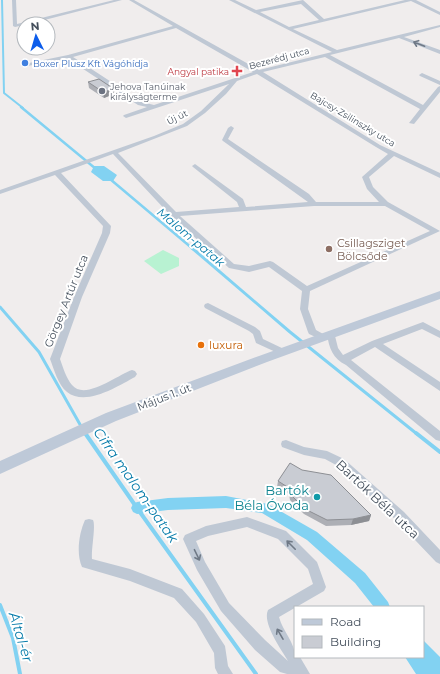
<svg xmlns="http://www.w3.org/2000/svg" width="440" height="674" font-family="Montserrat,sans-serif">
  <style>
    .green { fill: #b8f2d2 }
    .water { fill: #82d2f2 }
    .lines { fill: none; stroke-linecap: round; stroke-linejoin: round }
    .stream-far3 { stroke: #82d2f2; stroke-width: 2 }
    .stream-far2 { stroke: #82d2f2; stroke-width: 2.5 }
    .stream-far1 { stroke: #82d2f2; stroke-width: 3 }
    .stream { stroke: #82d2f2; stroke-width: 4 }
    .canal { fill: #82d2f2; fill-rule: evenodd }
    .street { fill: #bfc8d4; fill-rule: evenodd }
    .secondary { fill: #bec9d8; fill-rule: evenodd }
    .wall { fill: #adafb5 }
    .shaded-wall { fill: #8d8f94 }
    .building { fill: #c9ccd3; stroke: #8d8f94 }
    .oneway { stroke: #6f7986 }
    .shop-dot { fill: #3f7fe0; stroke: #fff; stroke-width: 1.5 }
    .health-dot { fill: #e0444e; stroke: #fff; stroke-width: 1.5 }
    .worship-dot { fill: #6b7280; stroke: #fff; stroke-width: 1.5 }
    .education-dot { fill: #8d6e63; stroke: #fff; stroke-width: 1.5 }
    .food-dot { fill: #e8710a; stroke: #fff; stroke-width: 1.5 }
    .culture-dot { fill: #0f9aa8; stroke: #fff; stroke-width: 1.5 }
    .labels { text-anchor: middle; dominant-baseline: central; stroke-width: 4; stroke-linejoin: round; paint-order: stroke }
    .far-street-label { font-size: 9px; fill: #444f5c; stroke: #fff }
    .far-shop-label { font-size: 9px; fill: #366cbe; stroke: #fff; text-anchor: start }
    .far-health-label { font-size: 9px; fill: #be3a42; stroke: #fff; text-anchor: end }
    .far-worship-label { font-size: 9px; fill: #5b616d; stroke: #fff; text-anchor: start }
    .education-label { font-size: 11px; fill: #785e54; stroke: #fff; text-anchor: start }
    .street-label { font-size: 11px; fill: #444f5c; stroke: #fff }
    .food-label { font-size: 11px; fill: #c56008; stroke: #fff; text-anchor: start }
    .water-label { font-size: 12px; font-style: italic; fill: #047aa9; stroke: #fff }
    .near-culture-label { font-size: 13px; fill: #0d838f; stroke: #fff; text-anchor: end }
    .near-street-label { font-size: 13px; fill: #444f5c; stroke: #fff }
    .near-water-label { font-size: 14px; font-style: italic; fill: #047aa9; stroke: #fff }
  </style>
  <rect width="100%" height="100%" fill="#f0eded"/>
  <!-- green -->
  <path class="green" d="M163 250 179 258V266L161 274 144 261Z"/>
  <!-- water -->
  <path class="water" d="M94 166H104L117 175 113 181H103L91 172Z
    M423 640 440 657V674H416L405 657H423Z"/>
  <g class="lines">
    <!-- stream-far3 -->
    <path class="stream-far3" d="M2 0 4 93 23 108"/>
    <!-- stream-far2 -->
    <path class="stream-far2" d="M21 107 96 169
      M110 179 193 249"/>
    <!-- stream-far1 -->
    <path class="stream-far1" d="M192 248 290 332 417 434
      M0 307 39 352 82 428
      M85 432 86 434"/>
    <!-- stream -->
    <path class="stream" d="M85 433 137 508 256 674
      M416 433 440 452
      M0 605 13 638 20 674"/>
    <!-- canal -->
    <path class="canal" d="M226 496 268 504 317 532 365 573 388 602 390 607H374L355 583 307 540 262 513 226 508 168 510 137 514 133 512 131 508 133 504 137 502 168 498Z"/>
    <!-- street -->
    <path class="street" d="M12 0H16L17 24 114 0H122L29 24H24V25L15 27 13 26Z
      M129 0H134L259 70 332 52 229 0H235L256 10 303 0 324 19 405 0H416L440 12V15L411 1 293 29 337 50 440 25V27L404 37 440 50V54L399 38 330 55 423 105 438 87 440 86V92L414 124 409 123 420 109 325 57 263 72 380 145 440 173V178L394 156 369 177 373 187 388 202 440 231 310 291 308 309 316 330 325 335 326 337 322 340 309 334 308 332 300 309 302 291 269 267 249 272 229 268 171 216 113 154 61 173 111 226 110 233 82 297 60 359C63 367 66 378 72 385 85 401 117 375 132 370L135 371 137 374 135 377C118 386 86 407 67 392 58 385 54 369 50 359L74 297 102 233 103 226 55 175 0 194V190L154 136 183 124 201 111 229 84 126 118 123 116 124 115 147 107 138 105 68 59 27 66 24 64 68 55 173 26ZM301 4 319 20 289 27 260 12ZM176 28 253 72 154 105 142 102 73 57ZM257 74 376 147 388 154 362 177 367 189 379 202H316L309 194 228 139 234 128 231 126 228 128 222 140 223 141 308 202 246 207 243 199 195 164 192 166 193 167 237 202 239 207 176 212 118 153 187 126 205 113 226 94 237 81ZM314 206H385L430 231 307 286 273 262 270 261 249 266 234 264 180 216Z
      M422 73 440 81V85L420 76 419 75Z
      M208 303 255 327 260 331 263 339 286 350 288 352 286 354H280L256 343 253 334 249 331 205 308 204 306 205 304Z
      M423 322 440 331V338L422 329 383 344 440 382V391L375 347 351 360 440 431V441L436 440 346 365C333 359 329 348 327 334L328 332H334L338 348 343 355 372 341Z
      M286 440 304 447 327 451 344 459 404 512 440 550V564L436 562 396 520 336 465 325 459 304 455 282 447 281 444 282 441Z
      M247 517 286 531 317 562 326 587 324 591 279 617C283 632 295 642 295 657H300L310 674H287L280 672 255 650 221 611 197 570 183 539 185 535 206 526ZM247 527 278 539 308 569 313 584 268 610C262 623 281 649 288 661L265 640 229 603 205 562 196 541 208 536Z
      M89 519 93 520C96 526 91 549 92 559L130 569 182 589 204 614 225 646 228 666 233 674H218L215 668 214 653 196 622 174 598 130 581 82 567C76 554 79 533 85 520Z"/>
    <!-- secondary -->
    <path class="secondary" d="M440 291V299L267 362 116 421 0 474V461L106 413 259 356Z"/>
  </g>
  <!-- wall -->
  <path class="wall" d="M88 82 114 89V94L104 98 89 88Z
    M278 481 371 515 369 521 351 525 326 526 304 514 290 500 289 494 277 487Z"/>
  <!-- shaded-wall -->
  <path class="shaded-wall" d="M114 89V94L104 98 103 92Z
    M371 515 369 521 351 525 353 519Z"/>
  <!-- building -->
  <path class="building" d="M99 79 114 89 103 92 88 82Z
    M290 463 302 470 331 475 371 515 353 519 327 520 305 509 290 494 289 488 278 481Z"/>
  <!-- one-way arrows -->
  <defs><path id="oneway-shaft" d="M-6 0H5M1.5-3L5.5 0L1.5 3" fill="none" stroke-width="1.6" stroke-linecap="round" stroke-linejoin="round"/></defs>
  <g class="oneway">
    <use href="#oneway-shaft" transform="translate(419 44) rotate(-159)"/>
    <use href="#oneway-shaft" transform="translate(291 545) rotate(-135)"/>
    <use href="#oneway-shaft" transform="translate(197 555) rotate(64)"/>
    <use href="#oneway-shaft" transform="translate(280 634) rotate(-120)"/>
  </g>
  <!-- markers -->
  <circle class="shop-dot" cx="25" cy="63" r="4"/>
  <path class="health-dot" d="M235 65h4v4h4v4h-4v4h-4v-4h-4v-4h4z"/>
  <circle class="worship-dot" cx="102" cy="91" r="4"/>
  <circle class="education-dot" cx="329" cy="249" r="4"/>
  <circle class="food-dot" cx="201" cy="345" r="4"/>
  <circle class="culture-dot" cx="317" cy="497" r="4"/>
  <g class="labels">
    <!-- far-street labels -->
    <g class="far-street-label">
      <text transform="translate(279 58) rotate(-15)">Bezerédj utca</text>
      <text transform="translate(177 117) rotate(-26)">Új út</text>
      <text transform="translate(353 119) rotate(31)">Bajcsy-Zsilinszky utca</text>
    </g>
    <!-- far-shop labels -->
    <g class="far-shop-label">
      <text x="33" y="63">Boxer Plusz Kft Vágóhídja</text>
    </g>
    <!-- far-health labels -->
    <g class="far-health-label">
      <text x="229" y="71">Angyal patika</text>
    </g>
    <!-- far-worship labels -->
    <g class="far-worship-label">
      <text x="110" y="86">Jehova Tanúinak<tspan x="110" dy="10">királyságterme</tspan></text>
    </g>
    <!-- education labels -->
    <g class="education-label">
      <text x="337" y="243">Csillagsziget<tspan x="337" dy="13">Bölcsőde</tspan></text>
    </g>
    <!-- street labels -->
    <g class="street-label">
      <text transform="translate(66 301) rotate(-68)">Görgey Artúr utca</text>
      <text transform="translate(164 397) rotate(-21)">Május 1. út</text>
    </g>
    <!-- food labels -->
    <g class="food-label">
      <text x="209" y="345">luxura</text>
    </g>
    <!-- water labels -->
    <g class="water-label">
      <text transform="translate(191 237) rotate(40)">Malom-patak</text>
    </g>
    <!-- near-culture labels -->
    <g class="near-culture-label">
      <text x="309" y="490">Bartók<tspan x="309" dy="15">Béla Óvoda</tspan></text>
    </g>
    <!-- near-street labels -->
    <g class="near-street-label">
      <text transform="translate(378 499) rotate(43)">Bartók Béla utca</text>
    </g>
    <!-- near-water labels -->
    <g class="near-water-label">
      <text transform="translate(136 485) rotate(55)">Cifra malom-patak</text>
      <text transform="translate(21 637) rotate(73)">Által-ér</text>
    </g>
  </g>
  <!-- legend -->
  <rect x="294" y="606" width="130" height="52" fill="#ffffff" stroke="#b4b9be"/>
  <rect x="302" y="619" width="20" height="6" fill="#bec9d8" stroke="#b4b9be"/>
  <text x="330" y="626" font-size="12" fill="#444f5c">Road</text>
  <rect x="302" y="636" width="20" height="12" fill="#c9ccd3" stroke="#b4b9be"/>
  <text x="330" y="646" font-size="12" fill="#444f5c">Building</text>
  <!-- north arrow -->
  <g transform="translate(36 36) rotate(355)"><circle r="19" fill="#ffffff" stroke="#b4b9be"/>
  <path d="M0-3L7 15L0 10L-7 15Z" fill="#0d5deb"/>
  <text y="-6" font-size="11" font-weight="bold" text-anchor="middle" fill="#444f5c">N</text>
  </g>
</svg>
